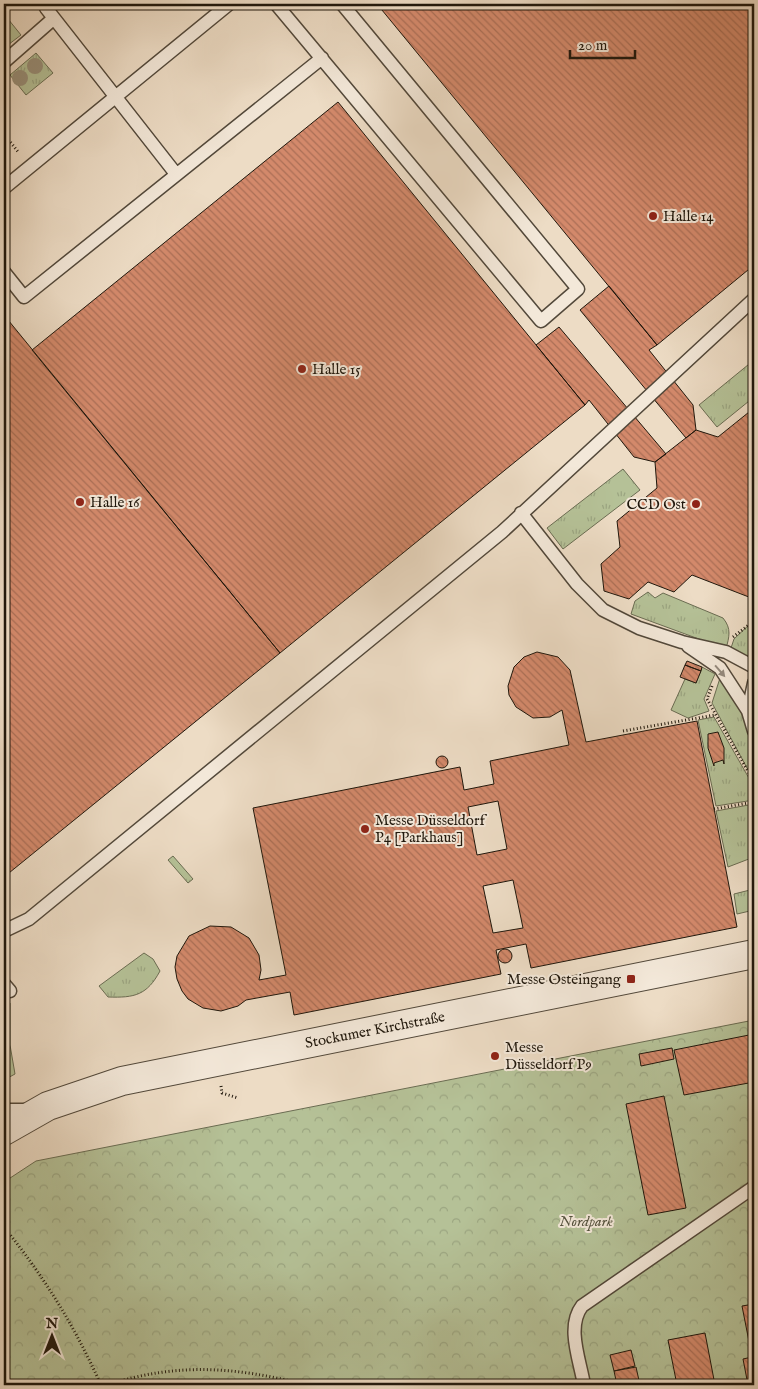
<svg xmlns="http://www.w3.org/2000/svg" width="758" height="1389" font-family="'IM FELL English',serif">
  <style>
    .grass { fill: url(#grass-tufts); stroke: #6a6c52 }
    .forest { fill: url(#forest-crowns); stroke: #6a6c52 }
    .building { fill: url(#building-back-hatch); stroke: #1f170c; fill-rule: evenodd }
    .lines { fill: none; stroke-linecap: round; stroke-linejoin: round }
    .service-casing { stroke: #52483a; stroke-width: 15 }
    .tertiary-casing { stroke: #52483a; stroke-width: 30 }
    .path { stroke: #1f170c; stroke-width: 3; stroke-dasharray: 1 2.5; stroke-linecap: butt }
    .service { stroke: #f3e8d9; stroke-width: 12 }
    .tertiary { stroke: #f3e8d9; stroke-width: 28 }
    .tree { fill: #99907a }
    .oneway { fill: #948a7d }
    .poi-dot { fill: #8f2418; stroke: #f3e8d9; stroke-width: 2 }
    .labels { text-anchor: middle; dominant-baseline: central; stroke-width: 4; stroke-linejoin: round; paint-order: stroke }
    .poi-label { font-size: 15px; fill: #1f170c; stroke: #f3e8d9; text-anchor: start }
    .street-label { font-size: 15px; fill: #1f170c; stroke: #f3e8d9 }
    .park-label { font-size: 15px; font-style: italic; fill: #54523d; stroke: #f3e8d9 }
  </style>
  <defs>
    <pattern id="grass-tufts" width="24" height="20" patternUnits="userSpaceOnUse" patternTransform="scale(1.25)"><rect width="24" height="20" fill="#b5c197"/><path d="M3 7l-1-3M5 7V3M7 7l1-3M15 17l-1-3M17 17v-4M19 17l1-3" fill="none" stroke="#9ba581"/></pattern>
    <pattern id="forest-crowns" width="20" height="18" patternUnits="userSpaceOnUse" patternTransform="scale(1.25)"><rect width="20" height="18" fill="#b5c197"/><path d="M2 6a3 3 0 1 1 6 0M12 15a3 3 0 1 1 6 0" fill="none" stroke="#9ba581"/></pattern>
    <pattern id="building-back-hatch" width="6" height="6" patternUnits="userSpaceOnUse" patternTransform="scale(1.25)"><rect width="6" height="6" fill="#d3896b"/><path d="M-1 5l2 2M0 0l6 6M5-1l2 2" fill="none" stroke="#ab6f56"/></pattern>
  </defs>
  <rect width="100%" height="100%" fill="#eddcc5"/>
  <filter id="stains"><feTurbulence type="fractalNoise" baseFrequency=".004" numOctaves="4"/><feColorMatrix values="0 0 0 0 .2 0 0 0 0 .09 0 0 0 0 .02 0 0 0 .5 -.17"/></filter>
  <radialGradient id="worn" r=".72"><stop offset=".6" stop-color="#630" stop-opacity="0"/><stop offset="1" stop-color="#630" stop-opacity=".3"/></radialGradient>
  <!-- grass -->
  <path class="grass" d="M4 14 21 35 4 48Z
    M36 53 53 73 26 95 10 75Z
    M754 360V397L717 427 699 405Z
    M623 469 640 490 563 549 547 528Z
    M648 592 655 598 663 593 723 618C732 629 729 637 726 649L631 614 635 601Z
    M754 620V660L731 648 734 639Z
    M702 667 715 674 704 699 709 711 688 718 671 710 685 679 696 683Z
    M720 678 740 709 754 748V781L712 703Z
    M714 717 754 787V800L716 806 698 720Z
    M754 804V857L728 867 716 811Z
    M173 856 193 879 188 883 168 860Z
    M754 883V910L737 914 734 894 750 890Z
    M144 953 153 959 160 971C147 995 135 998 108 997L99 986Z
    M10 1003V1045L15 1074 4 1080V1008Z"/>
  <!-- forest -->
  <path class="forest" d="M754 1020V1385H4V1182L36 1161Z"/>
  <!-- building -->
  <path class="building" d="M377 4H754V265L657 345Z
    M338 102 585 405 280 653 32 350Z
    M609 286 657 345 649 350 693 405 696 430 686 438 580 310Z
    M4 315 280 653 4 877Z
    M559 327 666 454 655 462 634 457 589 400 585 405 536 345Z
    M754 408V599L692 575 674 592 648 582 629 599 604 591 601 564 620 547 617 521 657 488 655 462 696 430 718 437Z
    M537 652 558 657 570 670 586 742 697 721 737 927 531 968 526 944 496 950 501 974 294 1015 290 992 246 1000 238 1006 221 1011 203 1008 188 999 182 991 177 979 175 967 177 956 189 936 210 926 231 927 249 938 259 955 261 970 259 980 286 975 253 808 460 767 464 790 494 784 490 761 569 745 562 710 550 717 533 718 516 707 509 695 508 686 514 667 524 657ZM498 801 507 849 477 855 468 807ZM513 880 523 928 493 933 483 886Z
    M687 661 702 667 701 671 685 665Z
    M685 665 701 671 696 683 680 677Z
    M718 732 724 748V764L723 760 714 763V766L708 748V734Z
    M436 762a6 6 0 1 1 12 0a6 6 0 1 1-12 0Z
    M498 956a7 7 0 1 1 14 0a7 7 0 1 1-14 0Z
    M754 1034V1082L684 1095 674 1050Z
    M672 1048 674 1059 641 1066 639 1054Z
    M664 1096 686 1208 648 1215 626 1104Z
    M754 1304V1367L742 1306Z
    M705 1333 715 1385H677L668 1340Z
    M631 1350 635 1366 614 1371 610 1355Z
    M752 1357 754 1383 748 1385 743 1359Z
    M636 1367 640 1385H617L614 1371Z"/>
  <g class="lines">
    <!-- service casing -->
    <g class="service-casing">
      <path id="service" d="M276 4 541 321 578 289 342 4
        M46 8 176 174
        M4 62 53 19
        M4 188 229 4
        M4 272 24 297 322 58
        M521 513 577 584 603 610 639 628 682 642 726 652 754 667
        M688 646 720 668 748 711
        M754 683 748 711 754 731
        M4 931 29 919 502 532 754 299
        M4 984 10 991
        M4 1110H29
        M584 1385C580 1360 566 1327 582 1306L754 1187"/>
    </g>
    <!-- tertiary casing -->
    <g class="tertiary-casing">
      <path id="tertiary" d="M4 1131 48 1106 122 1081 754 954"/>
    </g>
    <!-- path -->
    <path class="path" d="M4 134 19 153
      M733 637 754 621
      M712 686 707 699 754 782
      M623 731 715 715
      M714 809 754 802
      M221 1086 222 1093 238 1098
      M4 1227C45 1278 74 1325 101 1385
      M107 1385C178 1362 236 1367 307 1385"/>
    <!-- service -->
    <use href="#service" class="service"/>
    <!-- tertiary -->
    <use href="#tertiary" class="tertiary"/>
  </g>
  <!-- trees -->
  <g class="tree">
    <circle cx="35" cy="66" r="8"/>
    <circle cx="20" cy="78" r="8"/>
  </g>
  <!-- one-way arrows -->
  <defs><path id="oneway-solid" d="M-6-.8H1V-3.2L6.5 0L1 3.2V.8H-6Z" transform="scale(1.25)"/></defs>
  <use class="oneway" href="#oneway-solid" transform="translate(720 671) rotate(49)"/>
  <!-- markers -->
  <g class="poi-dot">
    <circle cx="653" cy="216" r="5"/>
    <circle cx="302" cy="369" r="5"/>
    <circle cx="80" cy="502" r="5"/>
    <circle cx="696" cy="504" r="5"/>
    <circle cx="365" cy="829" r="5"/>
    <rect x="626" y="974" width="10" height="10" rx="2.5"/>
    <circle cx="495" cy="1056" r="5"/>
  </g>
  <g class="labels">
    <!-- poi labels -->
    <g class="poi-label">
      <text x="663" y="216">Halle 14</text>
      <text x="312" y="369">Halle 15</text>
      <text x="90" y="502">Halle 16</text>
      <text x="686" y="504" text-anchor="end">CCD Ost</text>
      <text x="375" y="820">Messe Düsseldorf<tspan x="375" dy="17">P4 [Parkhaus]</tspan></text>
      <text x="621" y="979" text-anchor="end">Messe Osteingang</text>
      <text x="505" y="1047">Messe<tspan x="505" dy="17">Düsseldorf P9</tspan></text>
    </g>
    <!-- street labels -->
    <g class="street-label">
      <text transform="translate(375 1030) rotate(-11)">Stockumer Kirchstraße</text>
    </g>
    <!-- park labels -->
    <g class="park-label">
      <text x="586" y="1221">Nordpark</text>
    </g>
  </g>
  <!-- margin -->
  <rect width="758" height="1389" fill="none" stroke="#eddcc5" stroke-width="20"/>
  <rect x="5" y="5" width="748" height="1379" fill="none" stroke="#1f170c" stroke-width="2.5"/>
  <rect x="10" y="10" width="738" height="1369" fill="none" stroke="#1f170c"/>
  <!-- north arrow -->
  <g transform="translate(52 1336)" stroke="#f3e8d9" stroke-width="4" paint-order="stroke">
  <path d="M0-4L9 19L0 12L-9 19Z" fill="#1f170c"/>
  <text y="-8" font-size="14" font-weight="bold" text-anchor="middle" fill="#1f170c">N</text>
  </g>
  <!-- scale -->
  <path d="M570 50v8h65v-8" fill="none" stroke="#1f170c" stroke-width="2.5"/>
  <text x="578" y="50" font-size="15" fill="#1f170c" stroke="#f3e8d9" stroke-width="4" paint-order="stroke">20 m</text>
  <rect width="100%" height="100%" filter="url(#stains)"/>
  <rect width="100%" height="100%" fill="url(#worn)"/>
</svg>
